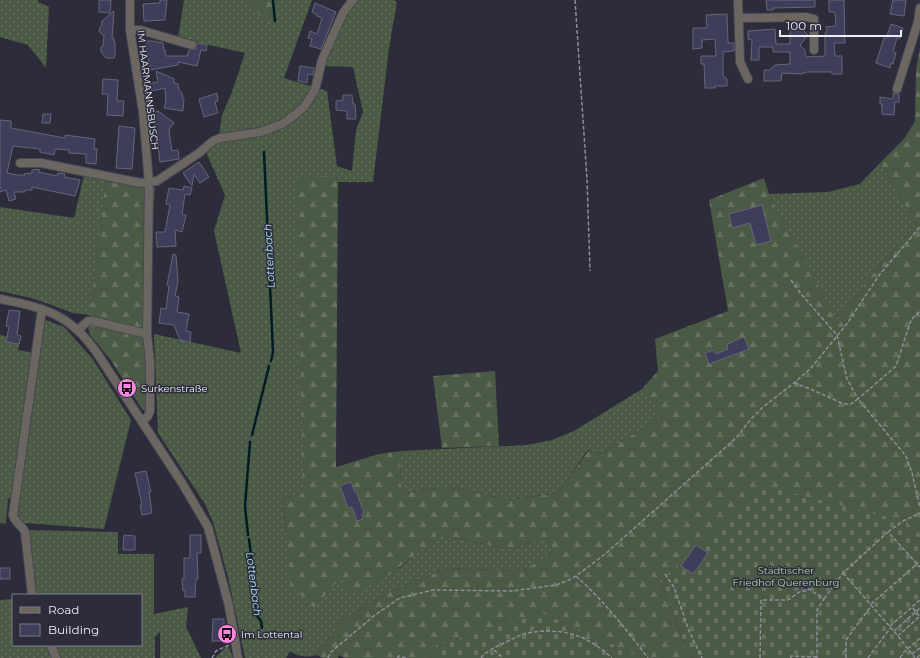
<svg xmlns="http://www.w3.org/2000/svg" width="920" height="658" font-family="Montserrat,sans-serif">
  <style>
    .grass { fill: url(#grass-dots) }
    .forest { fill: url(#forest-firs) }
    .cemetery { fill: url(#cemetery-stones) }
    .pitch { fill: #4b5a44 }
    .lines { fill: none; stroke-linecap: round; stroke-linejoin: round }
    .stream { stroke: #001c25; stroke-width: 2.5 }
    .building { fill: #3e3d5b; stroke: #667 }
    .minor-casing { stroke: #474755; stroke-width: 10 }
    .path { stroke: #8d8d9a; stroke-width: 1.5; stroke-dasharray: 4 2; stroke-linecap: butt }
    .minor { stroke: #6b6760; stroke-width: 8 }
    .labels { text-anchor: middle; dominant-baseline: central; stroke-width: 3; stroke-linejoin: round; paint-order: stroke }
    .street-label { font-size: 10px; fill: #eeeef8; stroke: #2c2c3b }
    .poi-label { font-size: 10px; fill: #eeeef8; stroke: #2c2c3b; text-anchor: start }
    .park-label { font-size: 10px; fill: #b4d8a4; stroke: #2c2c3b }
    .water-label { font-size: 11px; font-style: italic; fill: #aee7fc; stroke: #2c2c3b }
  </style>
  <defs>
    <pattern id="grass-dots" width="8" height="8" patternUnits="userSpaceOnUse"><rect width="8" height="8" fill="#4b5a44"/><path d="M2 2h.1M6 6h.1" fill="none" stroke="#657260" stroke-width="1.8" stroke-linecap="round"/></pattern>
    <pattern id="forest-firs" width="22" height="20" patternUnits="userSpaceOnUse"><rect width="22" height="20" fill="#4b5a44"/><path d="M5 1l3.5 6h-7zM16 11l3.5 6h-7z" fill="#657260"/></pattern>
    <pattern id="cemetery-stones" width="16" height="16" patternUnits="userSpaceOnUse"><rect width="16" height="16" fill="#4b5a44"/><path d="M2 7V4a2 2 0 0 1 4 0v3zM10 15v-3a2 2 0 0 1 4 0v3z" fill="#657260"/></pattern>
  </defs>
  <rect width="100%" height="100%" fill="#2c2c3b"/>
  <!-- grass -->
  <path class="grass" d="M0 0H38V2L49 7 46 68 28 45 0 37Z
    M184 0H245L269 24 273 0H312L284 78 327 91 337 166 352 171 356 130 363 112 353 67 323 66 328 51 354 0H393L397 2 389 48 373 182H338V176L303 494 282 498 287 536 342 577 400 568 438 535 509 549 546 538 552 553 521 571 448 568 390 592 345 618 316 655C307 658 298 657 290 651L286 658H245L228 577 213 522 205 504 158 433 154 334 241 353 214 231 225 195 205 150 218 143 222 115 232 92 245 53 178 38Z
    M880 163 916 224 871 276 837 322 769 194 828 192 860 184Z
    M84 175 106 179 90 315 73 313 35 299 0 291V207L74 218Z
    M43 319 64 327 92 358 131 420 104 529 25 523C18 520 18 515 17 507Z
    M0 335 13 338 12 343 19 344 18 350 34 353 14 495C9 499 7 501 0 500Z
    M642 389 663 416 601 454 588 450 558 493 508 500 450 486 404 493 400 481 401 451 527 445 552 440 574 431Z
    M29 530 118 532V554H154V614L188 607 186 627 201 658H160V632L155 637V658H57L51 645H141V595H32L28 535Z
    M13 599V645H49L54 658H0V600Z
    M228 645 233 658H215Z"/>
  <!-- forest -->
  <path class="forest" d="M245 0H273L269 25Z
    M920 48V543L903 521 660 581 688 653 692 658H641L435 646 430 658H345L339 655 338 658H323L316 655 345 618 390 592 448 568 521 571 552 553 546 538 509 549 438 535C410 560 385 582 349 595L341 577 314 608 290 584 287 536 282 498 303 494 297 179 338 175 336 467 379 454 401 451 400 481 404 493 450 486 508 500 558 493 589 450 601 454 663 416 642 389 658 371 655 339 728 311 709 200 764 178 769 194 837 321 871 276 916 224 880 163 904 139 915 121 916 70Z
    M106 179 155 188 145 337 147 362V407L146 412 142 409 110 359 90 335 88 327Z
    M495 371 499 446 442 448 433 376Z"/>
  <!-- cemetery -->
  <path class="cemetery" d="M764 486 903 521 920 543V658H692L688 653 660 581Z
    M542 613 642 658H430L435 646Z"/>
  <!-- pitch -->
  <path class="pitch" d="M0 500H8L6 524 0 523Z"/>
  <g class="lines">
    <!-- stream -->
    <path class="stream" d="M273 1 275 21
      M264 152 273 352 271 361
      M252 435 269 366
      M248 535 245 506 250 442
      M249 539 253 570 251 574 257 591 254 597 257 609 256 612 257 616 261 621 262 628"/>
  </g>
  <!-- building -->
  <path class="building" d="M99 0H111L110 13 99 12Z
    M160 0H167L165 20 144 21 143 4 160 3Z
    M766 0H815V7L773 8V10H767Z
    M829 0H844L845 43H834L835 56H842V74H832V72H807L801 74 782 73 781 81H764V70H770L775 65 790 64V52H773V47H759V60H751L752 40 748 39V31L775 29 776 44H790V25H792V23H798V25L808 35 800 45 805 50 806 57 825 56V33H827L826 27 836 26 835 12H829Z
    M893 0H906L904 16 890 14Z
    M315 3 336 12 321 49 310 46 312 39 308 38 310 31 317 34 322 18 317 16V15L312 12Z
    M114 11 112 38H114V42H115V55L114 58H106L101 52V47L103 46 104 36 99 31 100 27 102 25V21Z
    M727 14 728 43H734V51L723 52V76L727 79V86H715V88H705L704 64H701V56H716L715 39 702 40V48L693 49V28H707L706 15Z
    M891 24 903 28 900 39 897 38 893 52 896 53 893 64 891 63 890 68 876 63 884 38 886 39Z
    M146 41H152L163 43 164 50H165L166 56H187L189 50 196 49 197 43 207 45 206 51 201 50 197 66 178 62V65L150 70Z
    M300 66 314 68 313 75 308 74 307 83 298 81Z
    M156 71 174 79V83L178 84 179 90 182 93 183 99H184L183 111 164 108 166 101 165 88 152 91 150 83 158 82Z
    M103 79 118 80 117 101H124L123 116 107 115 108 94H102Z
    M217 93 218 101 215 102 218 113 204 117 199 99Z
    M893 93 896 94H899V102H895L894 115 882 114V104H880V97L893 99Z
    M343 95H352L353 104H355L356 119H347V111L336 110V101L343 100Z
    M158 111 174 123 169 129 170 138 172 151 178 150 179 159 160 162 158 144H159L154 112Z
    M43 114H51L50 123H42Z
    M0 120 11 121V128L65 138V135L95 139 94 149H97L96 164 86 163V154L69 153V150L55 149 54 155 40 152V149L13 146 7 173 17 175H25L24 174 32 173V170L39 169V172L57 176 58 173 65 174 64 177 80 180 75 196 32 187V190H25V192H14L16 199 9 201 6 190 0 192Z
    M119 126 135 128 132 169 116 168Z
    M199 162 209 177 200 183 194 174 192 186 183 173Z
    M184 186 192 188 190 195 185 194 182 214 186 215 182 232 175 230 176 246 157 247 156 232H165L170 205 166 204 169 188 183 190Z
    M762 205 771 241 756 245 750 223 732 228 729 214Z
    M173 254 176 255 178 281 175 296 179 297 177 312 189 314 186 331 191 332 190 342 180 340 174 325 159 323 161 308 166 309 169 286 167 285Z
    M9 310 20 311 17 335 21 336 19 344 6 342 9 327 6 326Z
    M744 337 749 349 709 364 705 353 714 350 716 354 728 349 727 344Z
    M146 471 151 492H149L152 513 142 515 140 505H142L135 473Z
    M351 482 355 492 356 491 364 513 362 514 363 519 357 521 352 507 348 508 340 486Z
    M124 535 135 536V550H123Z
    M190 535H201V553H197L198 579H196L195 597H185V590L183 591 182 579H184V558H190Z
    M696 545 708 553 693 574 681 566Z
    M0 568H10V579H0Z
    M802 580 808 581 810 586 807 590 802 589 800 584Z
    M213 619H224V641H212Z"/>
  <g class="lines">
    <!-- minor casing -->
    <g class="minor-casing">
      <path id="minor" d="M130 0V30L143 112 149 183 147 334 150 362V411L148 416 142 422
        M738 0 740 62 748 79
        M739 18 806 17 814 19V50
        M130 30H140L192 45
        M897 89 918 22 920 8
        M20 163H41L141 183 157 181 199 153 213 141 220 138 261 132 271 128 282 124 296 114 304 107 315 90 322 60 343 13 353 0
        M0 299C45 308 70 314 97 353L182 483 208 527 229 606 238 658
        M78 330 88 321H93L147 334
        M32 595 25 532C22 525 15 523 13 515L42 309
        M51 645 56 658"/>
    </g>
    <!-- path -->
    <path class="path" d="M575 0 587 179 590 271
      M791 280 801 294 837 335 847 379 858 399 896 366 911 320 920 311
      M794 383 808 388 844 404H851L858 399 906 456 912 473 920 508
      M888 532 903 521 920 513
      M843 573 898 636 915 658
      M665 574 674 587 689 631 702 658
      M576 576C604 601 626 629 648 658
      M824 599 843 573 888 532 920 567
      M920 600 912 607 920 617
      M871 604 918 563
      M890 626 912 607
      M894 631 920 608
      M898 636 920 616
      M494 650 503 658
      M912 654 920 648
      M212 658 216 651 229 645
      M328 658 331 652 375 615 400 598 433 590 512 591 556 585 569 580 576 576 604 555 736 438 751 419 763 407 794 383 811 368 846 325 880 274 920 227
      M397 658 399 656 406 658
      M481 658C486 651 496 647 504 643 511 640 517 636 524 634 543 629 569 630 587 640 597 645 604 651 612 658
      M760 658 761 600H788L801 591H806L809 589 824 599 817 610V658
      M791 658V656L817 657
      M846 658V640L871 606
      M868 658 891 627
      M900 658 904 652 920 638
      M917 658 920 655"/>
    <!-- minor -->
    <use href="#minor" class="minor"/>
  </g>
  <!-- icons -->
  <defs>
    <g id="bus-disc" transform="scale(1)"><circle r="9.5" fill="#fd86e1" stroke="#2c2c3b"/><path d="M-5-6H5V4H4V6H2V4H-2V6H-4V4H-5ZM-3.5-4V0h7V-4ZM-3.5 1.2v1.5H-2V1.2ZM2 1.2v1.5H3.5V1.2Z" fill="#111"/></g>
  </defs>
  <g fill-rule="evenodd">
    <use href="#bus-disc" x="127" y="388"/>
    <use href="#bus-disc" x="227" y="634"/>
  </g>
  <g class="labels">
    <!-- street labels -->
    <g class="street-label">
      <text transform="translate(148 90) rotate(83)">IM HAARMANNSBUSCH</text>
    </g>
    <!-- poi labels -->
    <g class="poi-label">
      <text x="141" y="388">Surkenstraße</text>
      <text x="241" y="634">Im Lottental</text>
    </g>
    <!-- park labels -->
    <g class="park-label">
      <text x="786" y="570">Städtischer<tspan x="786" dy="12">Friedhof Querenburg</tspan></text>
    </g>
    <!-- water labels -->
    <g class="water-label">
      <text transform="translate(269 256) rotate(-93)">Lottenbach</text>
      <text transform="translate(254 584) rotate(83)">Lottenbach</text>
    </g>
  </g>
  <!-- legend -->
  <rect x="12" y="594" width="130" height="52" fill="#2c2c3b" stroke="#7a7a87"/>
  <rect x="20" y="607" width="20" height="6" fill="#6b6760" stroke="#7a7a87"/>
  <text x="48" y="614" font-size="12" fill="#eeeef8">Road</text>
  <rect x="20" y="624" width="20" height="12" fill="#3e3d5b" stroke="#7a7a87"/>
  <text x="48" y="634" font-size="12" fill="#eeeef8">Building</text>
  <!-- scale -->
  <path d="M780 30v6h121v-6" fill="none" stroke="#eeeef8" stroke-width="2"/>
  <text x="786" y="30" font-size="12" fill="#eeeef8" stroke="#2c2c3b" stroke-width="3" paint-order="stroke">100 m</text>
</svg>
